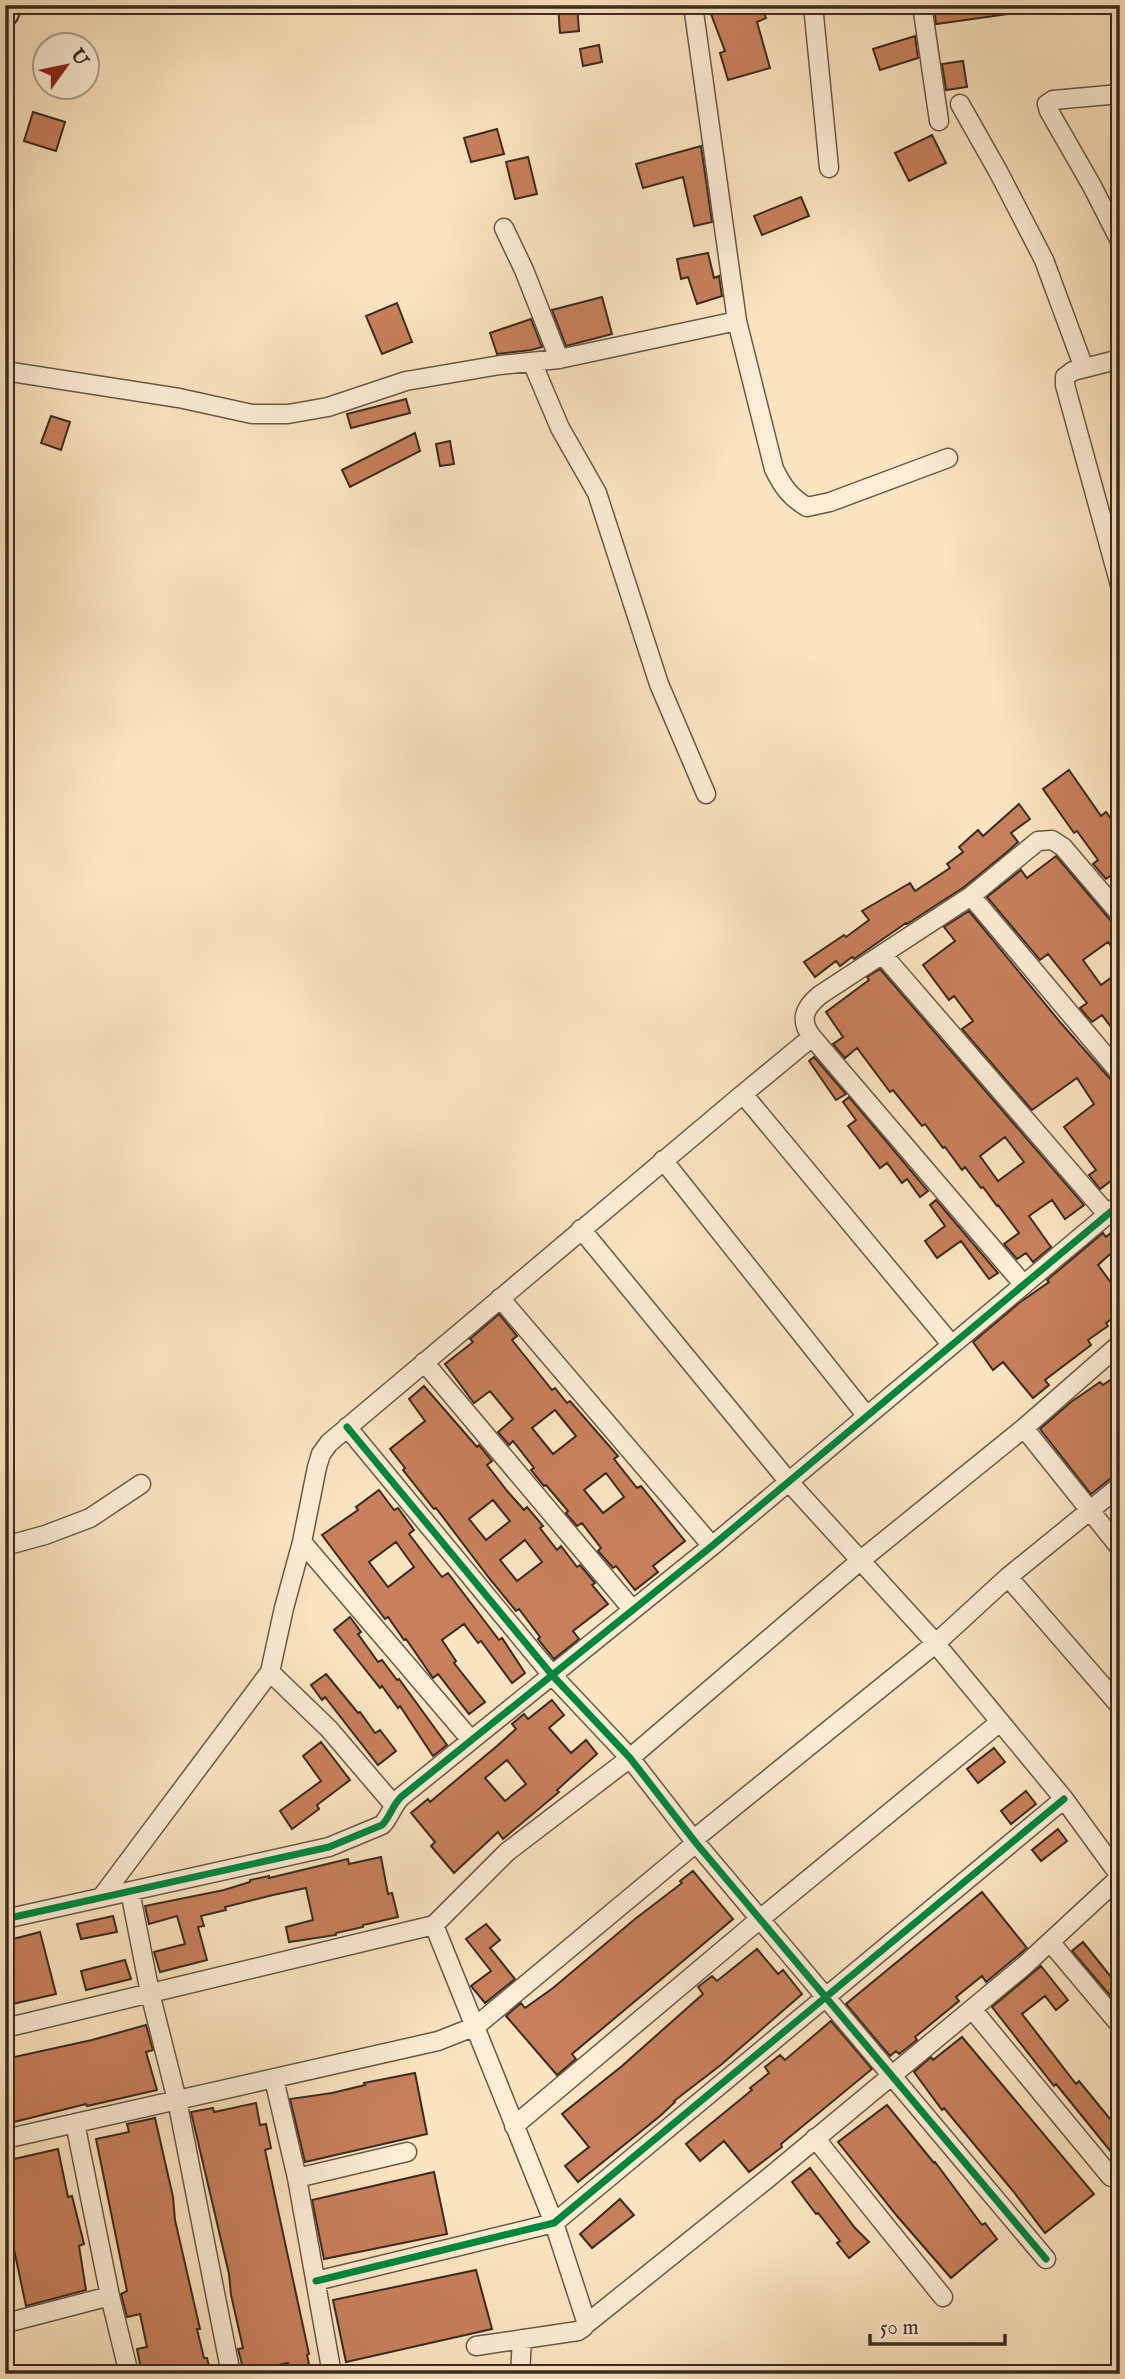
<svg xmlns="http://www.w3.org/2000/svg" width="1125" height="2379" font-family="'IM FELL English',serif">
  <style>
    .building { fill: #c8805c; stroke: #3a2b20; stroke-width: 2; fill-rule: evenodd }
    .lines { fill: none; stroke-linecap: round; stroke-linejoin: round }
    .street-casing { stroke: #6a5948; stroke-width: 21 }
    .secondary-casing { stroke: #3a2b20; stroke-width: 30 }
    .street { stroke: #fcedd6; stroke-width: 18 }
    .secondary { stroke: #fcedd6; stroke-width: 26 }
    .cycleway-casing { stroke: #fcedd6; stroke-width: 11 }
    .cycleway { stroke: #00873e; stroke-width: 7 }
  </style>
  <rect width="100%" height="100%" fill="#fbe4c0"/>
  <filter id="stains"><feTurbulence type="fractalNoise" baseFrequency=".00286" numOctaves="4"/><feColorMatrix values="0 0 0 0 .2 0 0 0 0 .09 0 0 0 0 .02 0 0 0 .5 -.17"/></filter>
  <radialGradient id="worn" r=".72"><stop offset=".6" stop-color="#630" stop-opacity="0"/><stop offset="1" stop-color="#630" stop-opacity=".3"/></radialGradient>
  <!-- building -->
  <path class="building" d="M558 5H577L579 31 560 33Z
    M735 5H761L766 18 757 22 770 68 728 80 720 53 725 51 711 14Z
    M934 5H1009V14L936 24Z
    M915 36 918 58 880 70 873 49Z
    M599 45 602 62 583 66 580 49Z
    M963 61 967 87 946 90 942 64Z
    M33 112 65 122 56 151 24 141Z
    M497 129 504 154 471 162 464 138Z
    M932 135 946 163 909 181 895 153Z
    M701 146 712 222 694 226 683 177 643 188 636 164Z
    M528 157 537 194 515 199 506 162Z
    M801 197 809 216 762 235 754 216Z
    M708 253 714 278 719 276 722 296 697 304 688 277 681 279 677 259Z
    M602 297 612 334 566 346 552 310Z
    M397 303 412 342 382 354 366 316Z
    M531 319 542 347 531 350 497 354 490 333Z
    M406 399 410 413 351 428 347 414Z
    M51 416 70 422 61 450 41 443Z
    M415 433 420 451 350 487 342 470Z
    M450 441 454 464 440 466 436 444Z
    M1069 770 1101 816 1106 812 1120 831V869L1106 879 1093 864 1098 860 1077 831 1074 833 1043 789Z
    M1019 804 1030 819 1011 833 1018 842 1007 852 964 887 907 924 906 923 854 959 852 957 840 966 836 961 815 977 804 962 844 935 846 937 869 920 862 911 910 883 915 891 950 868 947 864 963 852 959 847 978 830 983 836Z
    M1056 856 1111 921 1120 927V959L1108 942 1083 960 1101 985 1120 971V1039L1102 1015 1092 1022 1080 1008 1087 1003 1048 954 1040 960 987 897 1021 870 1027 878Z
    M969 911 1060 1022 1111 1080 1120 1086V1174L1100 1189 1089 1175 1096 1170 1064 1127 1094 1104 1077 1078 1032 1110 962 1029 973 1021 954 996 949 1000 923 965 955 941 944 927Z
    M880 969 1084 1205 1065 1219 1052 1200 1029 1216 1051 1247 1033 1262 1026 1253 1017 1259 1004 1244 1019 1233 998 1205 997 1206 983 1187 981 1188 965 1167 962 1170 945 1147 943 1148 925 1124 922 1126 893 1090 890 1092 857 1048 845 1058 833 1044 843 1037 826 1012 869 980 867 977ZM1005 1137 1024 1162 998 1181 980 1156Z
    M814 1057 846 1094 836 1100 809 1061Z
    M849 1097 928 1191 920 1197 907 1179 902 1183 887 1163 880 1168 848 1126 856 1120 843 1102Z
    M936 1200 998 1273 989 1279 961 1241 937 1258 925 1241 945 1226 930 1205Z
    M1120 1225V1245L1098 1265 1120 1295V1313L1106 1323 1108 1326 1088 1340 1091 1345 1045 1380 1049 1385 1033 1398 1003 1362 993 1370 973 1342 1019 1303 1049 1282 1047 1280 1103 1233 1106 1237Z
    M499 1314 517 1336 512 1340 552 1390 555 1388 567 1403 570 1401 618 1456 614 1459 637 1488 641 1486 685 1541 653 1566 658 1572 635 1590 616 1566 613 1568 598 1551 601 1548 582 1523 577 1526 570 1518 566 1513 568 1511 546 1485 544 1486 531 1470 534 1468 513 1441 509 1445 498 1432 513 1419 490 1391 474 1403 445 1364 473 1342 470 1339ZM555 1410 576 1436 553 1454 532 1428ZM606 1473 624 1497 603 1513 584 1490Z
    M1120 1373V1394L1112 1399 1120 1410V1471L1091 1494 1040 1429 1071 1402 1100 1382 1103 1385Z
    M424 1386 477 1447 479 1445 492 1461 487 1465 508 1492 524 1510 527 1507 543 1526 540 1528 557 1550 561 1546 577 1567 580 1565 595 1583 592 1585 608 1604 573 1631 579 1639 554 1659 538 1639 540 1637 519 1609 516 1611 489 1578 436 1508 434 1509 403 1470 405 1468 390 1449 425 1421 409 1399ZM493 1500 510 1521 486 1540 469 1519ZM525 1540 542 1562 517 1581 500 1560Z
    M379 1490 394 1510 398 1508 414 1530 409 1534 428 1559 442 1577 448 1573 499 1640 502 1638 525 1673 512 1683 481 1641 478 1643 464 1624 442 1640 456 1661 454 1663 485 1702 469 1714 438 1674 433 1678 406 1639 404 1640 388 1617 385 1619 322 1535 358 1510 356 1507ZM396 1542 414 1567 388 1587 369 1562Z
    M350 1617 361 1632 358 1634 378 1662 382 1660 397 1680 399 1679 447 1745 433 1756 400 1706 398 1708 382 1686 380 1688 334 1630Z
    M326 1674 358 1713 360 1712 375 1733 380 1730 396 1751 378 1765 325 1697 322 1700 311 1685Z
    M552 1700 564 1715 549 1728 571 1753 586 1740 597 1754 557 1790 559 1792 503 1839 498 1832 454 1873 431 1846 435 1842 411 1813 428 1799 430 1802 497 1746 516 1729 512 1724 524 1714 528 1719ZM507 1760 526 1784 505 1801 485 1778Z
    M321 1742 350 1780 317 1805 319 1809 292 1829 280 1811 321 1781 303 1756Z
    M994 1748 1005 1762 978 1783 967 1769Z
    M1026 1791 1036 1804 1011 1824 1001 1811Z
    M1058 1829 1067 1841 1041 1861 1032 1850Z
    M381 1857 388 1894 392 1893 398 1917 363 1925V1927L336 1933V1935L289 1942 286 1927 313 1920 306 1888 273 1895 225 1907 226 1910 201 1916 204 1926 198 1927 207 1960 160 1972 154 1952 185 1944 177 1916 149 1924 145 1906 224 1890 250 1882V1880L269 1876V1878L348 1859 349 1864Z
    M693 1871 733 1919 572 2054 576 2059 557 2075 506 2016 521 2003 525 2008 553 1988 635 1919 682 1883 680 1881Z
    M982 1892 1027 1948 986 1982 982 1976 956 1997 959 2001 915 2037 917 2040 899 2054 896 2051 890 2056 846 2004Z
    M113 1916 117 1932 81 1939 77 1924Z
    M486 1924 500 1940 490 1948 515 1979 485 2003 471 1986 491 1971 466 1939Z
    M40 1932 56 1994 8 2005 5 1996V1941Z
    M1083 1942 1120 1988V2007L1072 1951Z
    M757 1949 778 1974 783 1970 802 1994 722 2064 674 2101 675 2102 660 2116 578 2182 565 2166 589 2147 562 2114 622 2066 703 1994 698 1987 712 1976 717 1981Z
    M125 1960 131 1979 86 1990 81 1971Z
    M1041 1966 1068 2000 1056 2010 1045 1996 1022 2014 1076 2084 1079 2081 1120 2131V2146L1112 2153 1056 2084 1054 2086 992 2007Z
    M831 2021 872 2069 781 2144 782 2147 749 2172 724 2141 700 2161 686 2144 752 2090 750 2088 769 2073 765 2067 780 2055 785 2060Z
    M146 2025 153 2050 146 2052 157 2090 87 2106 86 2104 10 2123 5 2105V2059L92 2040Z
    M962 2037 1094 2194 1045 2233 1013 2191 944 2108 942 2110 914 2072 931 2057 933 2060Z
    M415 2073 427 2134 305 2162 290 2099 332 2093 365 2085 364 2083Z
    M256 2103 260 2125 266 2124 271 2148 265 2150 309 2354 307 2355 311 2374H291L288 2363 244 2372 238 2349 243 2348 231 2295 229 2274 191 2112 213 2108 214 2112Z
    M887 2105 934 2163 935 2162 982 2225 985 2223 997 2239 951 2278 897 2216 838 2142Z
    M155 2118 173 2197 175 2220 200 2329H197L204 2358H207L211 2374H142L137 2349 147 2347 140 2314 127 2317 121 2294 127 2291 96 2139 129 2132 127 2124Z
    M58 2149 68 2197 72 2196 84 2244 79 2246 86 2290 26 2306 5 2207V2161Z
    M810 2168 855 2228 869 2242 849 2258 837 2243 840 2241 818 2213 816 2214 792 2182Z
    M434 2172 447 2234 324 2259 312 2200Z
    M620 2199 634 2215 592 2248 580 2234Z
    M476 2270 492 2329 346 2362 333 2300Z"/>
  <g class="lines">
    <!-- street casing -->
    <g class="street-casing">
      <path id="street" d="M693 5 737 321 774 469C783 487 790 497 807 507L830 502 948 458
        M813 5 829 168
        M922 5 939 121
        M1120 94 1053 100 1047 104 1049 111 1092 186 1120 241
        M960 104 999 173 1044 260 1084 368
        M504 228 524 270 559 359
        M1120 359 1073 371 1065 377V385L1120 585
        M532 362 560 428 597 493 659 684 706 794
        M5 371 179 398 252 414H288L328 407 406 381 500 365 559 359 737 321
        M971 896 1120 1073
        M883 955 1107 1214
        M812 1037 743 1094 951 1344
        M663 1160 866 1415
        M581 1229 789 1482 931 1638 1064 1799 1120 1876
        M1024 1285 812 1037C799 1020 804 1008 820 995L971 896 1038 841 1052 840 1063 847 1120 914
        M500 1298 712 1546
        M424 1362 632 1609
        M347 1427 552 1675 630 1758 696 1843 1046 2259
        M1024 1428 1120 1548
        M302 1542 471 1740
        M5 1546 45 1535 90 1518 141 1484
        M1008 1577 1120 1706
        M270 1672 329 1729 393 1804
        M693 1840 935 1644 1008 1577 1120 1486
        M130 1891 150 1993 177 2100 231 2374
        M103 1895 270 1672 284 1608 302 1542 317 1467 321 1454 329 1443 743 1094
        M5 1919 329 1847 382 1825C390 1817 392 1806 401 1797L712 1546 1120 1204
        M434 1925 554 2223 586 2321 584 2327 578 2331 476 2346
        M1051 1943 1120 2025
        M972 2009 1111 2177
        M5 2028 434 1925 507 1852 630 1758 861 1560 1024 1428 1120 1344
        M274 2079 297 2178 332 2374
        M75 2123 110 2296 129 2374
        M514 2126 760 1919 1000 1722
        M815 2138 943 2297
        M5 2139 438 2041 476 2026 696 1843
        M297 2178 407 2152
        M316 2281 554 2223 1064 1799
        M5 2315 9 2320 14 2321 110 2296
        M585 2325 767 2179 1025 1965 1120 1877
        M520 2374 522 2339"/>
    </g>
    <!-- secondary casing -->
    <g class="secondary-casing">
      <path id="secondary" d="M5 13 8 5"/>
    </g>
    <!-- street -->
    <use href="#street" class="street"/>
    <!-- secondary -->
    <use href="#secondary" class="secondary"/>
    <!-- cycleway casing -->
    <g class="cycleway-casing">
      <path id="cycleway" d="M347 1427 552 1675 630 1758 696 1843 1046 2259
        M5 1919 329 1847 382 1825C390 1817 392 1806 401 1797L712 1546 1120 1204
        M316 2281 554 2223 1064 1799"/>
    </g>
    <!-- cycleway -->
    <use href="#cycleway" class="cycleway"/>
  </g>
  <!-- margin -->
  <rect width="1125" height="2379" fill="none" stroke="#fbe4c0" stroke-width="28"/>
  <rect x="7" y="7" width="1111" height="2365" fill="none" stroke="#3a2b20" stroke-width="3.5"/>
  <rect x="14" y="14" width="1097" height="2351" fill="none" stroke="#3a2b20" stroke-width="2"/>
  <!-- north arrow -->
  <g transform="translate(66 66) rotate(57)"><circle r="33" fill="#fcedd6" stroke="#ae9f8d" stroke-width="2"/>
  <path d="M0-5L12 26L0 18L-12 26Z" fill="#8f2418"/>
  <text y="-10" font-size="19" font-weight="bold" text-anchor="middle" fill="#3a2b20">U</text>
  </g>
  <!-- scale -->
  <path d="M870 2334v10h135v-10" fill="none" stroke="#3a2b20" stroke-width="3.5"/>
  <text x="880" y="2334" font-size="21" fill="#3a2b20" stroke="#fcedd6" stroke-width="5" paint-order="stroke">50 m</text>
  <rect width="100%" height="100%" filter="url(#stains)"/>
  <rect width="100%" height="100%" fill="url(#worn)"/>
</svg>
